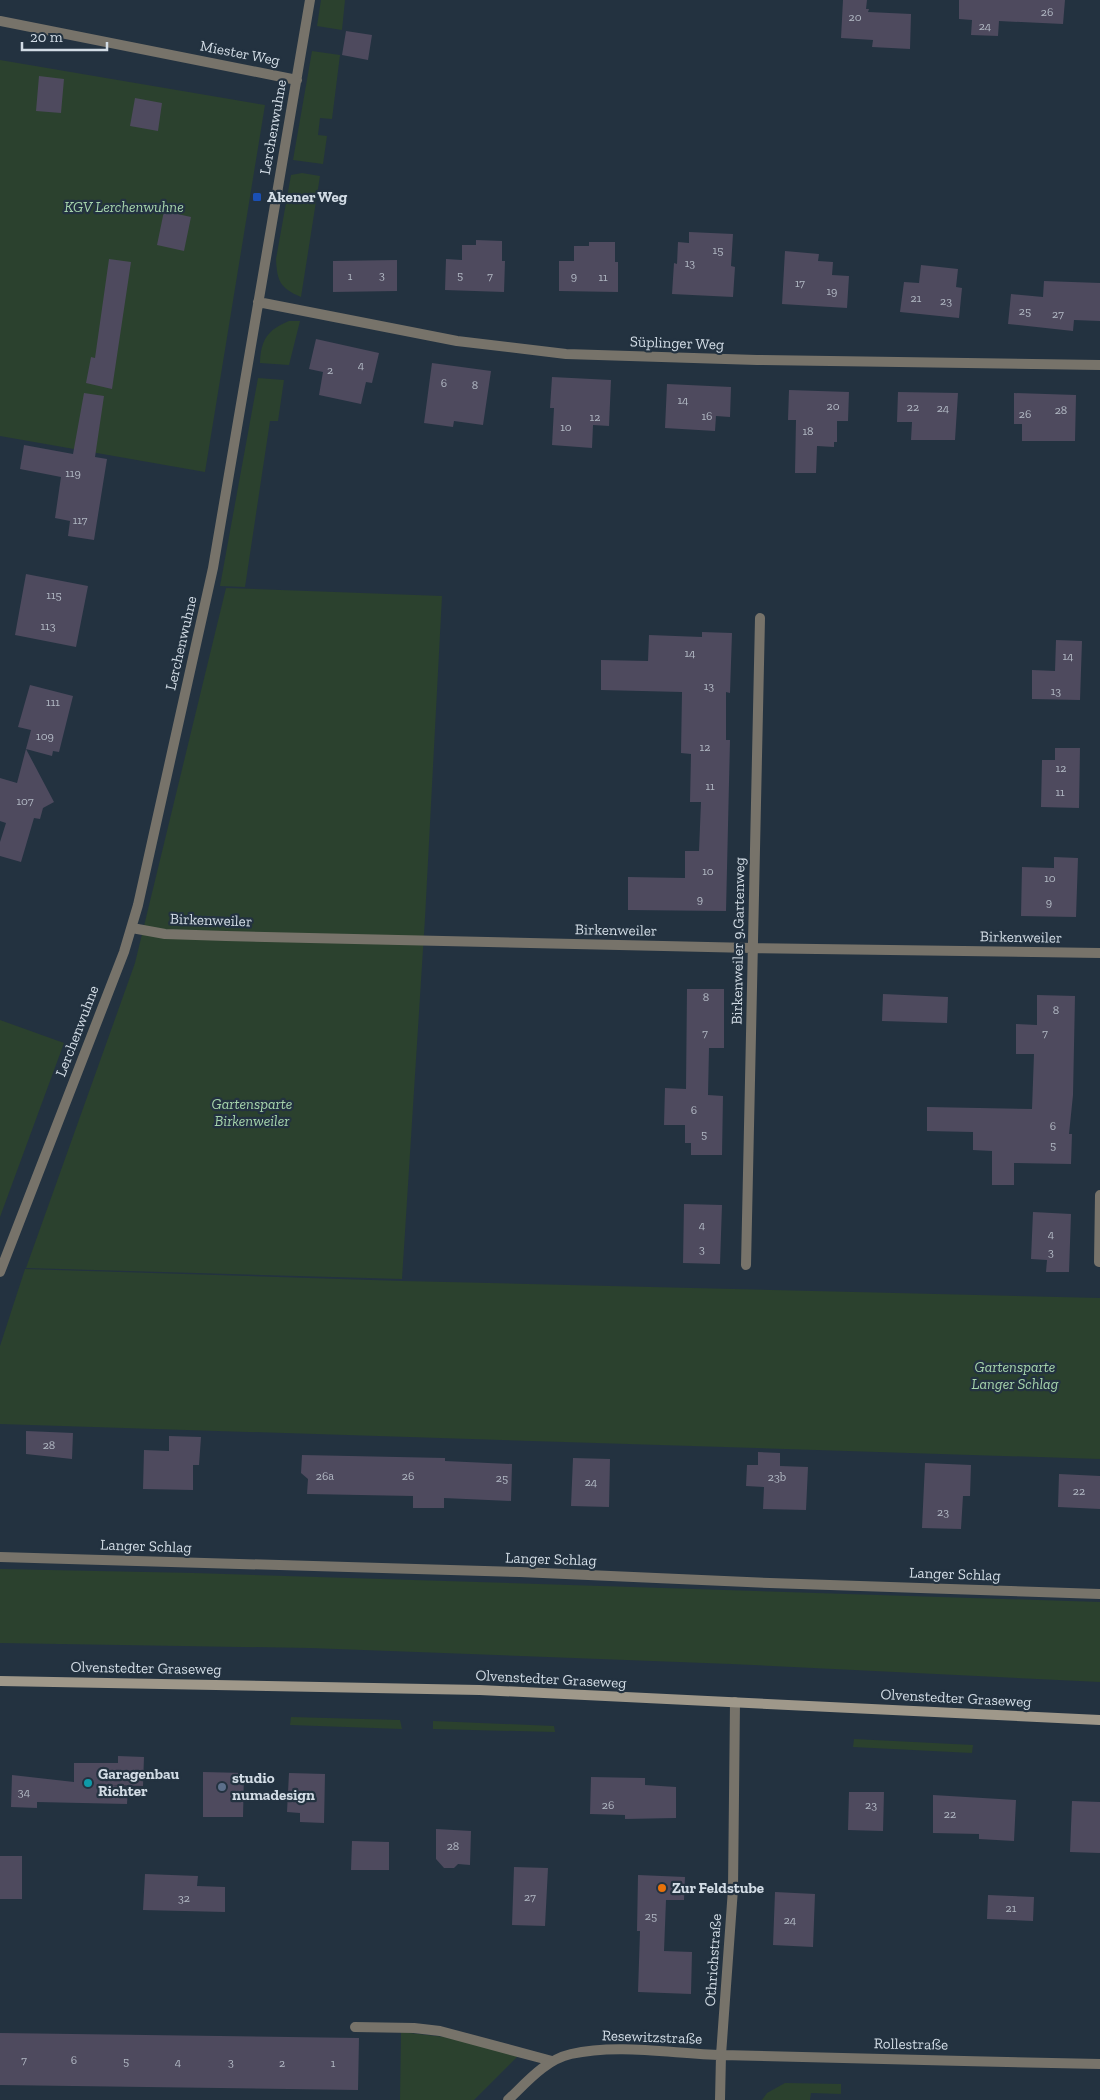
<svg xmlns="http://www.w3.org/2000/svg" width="1100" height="2100" font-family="'Zilla Slab',serif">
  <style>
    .green { fill: #2b412e }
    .building { fill: #4e4a5e }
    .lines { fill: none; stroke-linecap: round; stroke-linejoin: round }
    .service { stroke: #77736a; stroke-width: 10 }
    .minor { stroke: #77736a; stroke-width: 10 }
    .secondary { stroke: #9f988a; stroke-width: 10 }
    .transit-dot { fill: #1a4fb4; stroke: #233240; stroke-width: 2 }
    .culture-dot { fill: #0f9aa8; stroke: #233240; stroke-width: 2 }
    .service-dot { fill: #5c6f8a; stroke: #233240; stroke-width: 2 }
    .food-dot { fill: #e8710a; stroke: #233240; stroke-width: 2 }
    .labels { text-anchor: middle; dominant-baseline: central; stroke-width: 4.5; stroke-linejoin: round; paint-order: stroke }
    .number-label { font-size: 12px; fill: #b1b8c3 }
    .street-label { font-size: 15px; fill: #d2dce5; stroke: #233240 }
    .poi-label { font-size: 15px; font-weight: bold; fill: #d2dce5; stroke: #233240; text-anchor: start }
    .park-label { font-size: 15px; font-style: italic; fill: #a6d4ac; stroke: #233240 }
  </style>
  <rect width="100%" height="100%" fill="#233240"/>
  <!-- green -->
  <path class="green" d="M321 0H345L342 30 317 26Z
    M312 51 340 55 332 119 320 118 318 135 327 136 323 164 293 160Z
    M0 60 265 105 205 472 0 436Z
    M302 173 320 176 301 297C280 288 277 281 276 259L291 175Z
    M289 321H300L289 365 260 363C261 340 267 330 289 321Z
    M258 378 284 380 278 421H270L245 587 220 586Z
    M226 588 442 596 425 918 402 1279 26 1268 135 963Z
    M0 1020 64 1043 0 1217Z
    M25 1269 403 1281 1100 1298V1459L0 1424V1346Z
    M0 1569 194 1573 1100 1602V1682L731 1664 310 1648 0 1643Z
    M291 1717 400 1720 402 1729 290 1725Z
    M433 1721 554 1726 555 1732 433 1729Z
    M854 1739 973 1745 972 1753 853 1747Z
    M401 2032 444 2037 519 2055 474 2100H400Z
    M785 2083 841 2084V2094L811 2093 810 2100H762L767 2093Z"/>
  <!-- building -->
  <path class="building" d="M843 0H867L866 9H869L868 12 911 14 910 49 872 47 873 40 841 38Z
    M959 0H1065L1063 24 999 21 998 36 971 35 972 20 959 19Z
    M346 31 372 35 368 60 342 55Z
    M39 76 64 79 61 113 36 111Z
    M135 98 162 103 158 131 130 126Z
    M164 211 191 217 184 251 157 245Z
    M689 232 733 234 731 266 735 267 733 297 672 294 674 263 677 264 678 242 689 243Z
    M476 240 502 241V261H505L504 292 445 290 446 259 462 260V245H476Z
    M589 242H615V262H618V292L559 291V261H574V246H589Z
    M785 251 819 254 818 261 833 262 832 275 849 276 847 308 782 304Z
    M109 259 131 262 112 389 86 383 91 357 95 358Z
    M397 260V291L333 292V261Z
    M921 265 958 269 956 287 962 288 959 318 900 312 904 282 919 283Z
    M1044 281 1100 283V321L1074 320 1073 331 1008 324 1011 294 1043 297Z
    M316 339 379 353 372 383 366 382 361 404 319 395 323 372 309 369Z
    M432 363 491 371 483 425 454 421 453 427 424 423Z
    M552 377 611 380 609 426 593 425 592 448 552 445 554 408H550Z
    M667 384 731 387 730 417 716 416 715 431 665 428Z
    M789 390 849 392 848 421H837V442H834V447L817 446 816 473H795L796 420H788Z
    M898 392 958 393 955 440H911L912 422H897Z
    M84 393 104 396 95 457 107 459 94 540 68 536 70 521 55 518 61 477 20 469 24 445 73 454Z
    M1014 393 1076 395 1075 441H1022V424H1014Z
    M26 574 88 586 76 647 15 635Z
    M702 632 732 633 730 693 726 692V740H730L726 911 628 910V877L685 878V851H699L701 802H690L691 754 681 753 682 692 601 690V660L648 661 649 635 702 637Z
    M1056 640 1082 641 1080 700 1032 699V670L1055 671Z
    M30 685 73 696 59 752 53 751 52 756 26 749 54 802 43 808 40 819 34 818 21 862 0 856V842L6 823 0 821V778L17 783 31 730 18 727Z
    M1055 748H1080L1079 808 1041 807 1042 760H1055Z
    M1054 857 1078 858 1076 917 1021 916 1022 867 1054 868Z
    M687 989H724V1048H709L708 1095 723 1096 722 1155H691V1143H685V1125H664L665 1088 686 1089Z
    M883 994 948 997 947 1023 882 1021Z
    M1037 995 1075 996 1073 1095 1069 1134H1072L1071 1164 1014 1163V1185H992V1151L973 1150V1132L927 1131V1107L1032 1109 1034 1054H1016V1024L1037 1025Z
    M684 1204 722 1205 720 1264 683 1263Z
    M1033 1212 1071 1214 1069 1272H1046L1047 1260 1031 1259Z
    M26 1431 73 1433 72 1459 26 1454Z
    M169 1436 201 1437 199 1465H193V1490L143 1489 144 1450 169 1451Z
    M758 1452 780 1453V1466L808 1467 806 1510 763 1509 764 1487 746 1486 747 1465H758Z
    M302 1455 445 1458V1461L512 1464 511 1501 444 1498V1508H413V1496L307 1494 308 1479 301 1473Z
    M573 1458 610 1459 609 1507 571 1506Z
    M925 1463 971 1465 970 1496H963L961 1529 922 1528Z
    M1059 1474 1100 1476V1509L1058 1507Z
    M118 1756 144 1757 143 1786 111 1785 128 1787 127 1804 37 1802V1808L11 1807 12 1775 74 1782V1763H118Z
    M203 1772 244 1773 243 1817H203Z
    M289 1773 325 1774 324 1823 300 1822V1813L287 1812Z
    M591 1777 645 1778V1785L676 1787V1818L625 1819V1815L590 1814Z
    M849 1792H884L883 1831 848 1830Z
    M933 1795 1016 1800 1014 1841 979 1839V1834L933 1833Z
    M1072 1801 1100 1802V1853L1070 1852Z
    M436 1829 471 1831 470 1865 458 1864 454 1868H444L436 1859Z
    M352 1841 389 1842V1870H351Z
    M0 1856H22V1899H0Z
    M514 1867 548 1868 545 1926 512 1925Z
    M145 1874 198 1876 197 1886 225 1887V1912L143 1910Z
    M638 1875 685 1877 684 1900H666L664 1951 692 1952 691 1994 638 1992 640 1931H637Z
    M775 1892 815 1894 813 1947 773 1945Z
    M988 1895 1034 1897 1033 1921 987 1919Z
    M0 2033 359 2038 358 2090 0 2085Z"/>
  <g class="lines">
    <!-- service -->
    <path class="service" d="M355 2027 414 2028 440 2031 552 2061"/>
    <!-- minor -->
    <path class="minor" d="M0 21 297 80
      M258 302 457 341 566 354 757 360 1100 365
      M132 928 165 934 226 936 752 948 1100 953
      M1099 1262 1100 1195
      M746 1265 760 618
      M0 1272 124 952 138 905 213 568 310 0
      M0 1557 520 1572 770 1583 1100 1594
      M508 2100C527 2082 545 2060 571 2054 618 2043 674 2054 722 2055 848 2059 974 2061 1100 2064
      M720 2100 721 2055 733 1889 735 1702"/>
    <!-- secondary -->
    <path class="secondary" d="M0 1681 480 1690 1100 1720"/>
  </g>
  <!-- markers -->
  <rect class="transit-dot" x="252" y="192" width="10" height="10" rx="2.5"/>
  <circle class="culture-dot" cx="88" cy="1783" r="5"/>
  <circle class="service-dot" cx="222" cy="1787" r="5"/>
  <circle class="food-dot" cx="662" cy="1888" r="5"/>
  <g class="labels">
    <!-- number labels -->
    <g class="number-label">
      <text x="1047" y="12">26</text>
      <text x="855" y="17">20</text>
      <text x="985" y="26">24</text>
      <text x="718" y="250">15</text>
      <text x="690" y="263">13</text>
      <text x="382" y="275">3</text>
      <text x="460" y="275">5</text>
      <text x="350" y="276">1</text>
      <text x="490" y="276">7</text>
      <text x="574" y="276">9</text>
      <text x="603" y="277">11</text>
      <text x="800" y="283">17</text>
      <text x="832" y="291">19</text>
      <text x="916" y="298">21</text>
      <text x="946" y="301">23</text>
      <text x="1025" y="311">25</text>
      <text x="1058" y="314">27</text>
      <text x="361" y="365">4</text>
      <text x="330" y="370">2</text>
      <text x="444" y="383">6</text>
      <text x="475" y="385">8</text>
      <text x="683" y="400">14</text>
      <text x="833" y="406">20</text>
      <text x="913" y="407">22</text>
      <text x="943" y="408">24</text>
      <text x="1061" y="410">28</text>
      <text x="1025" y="414">26</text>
      <text x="707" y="416">16</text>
      <text x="595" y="417">12</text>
      <text x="566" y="427">10</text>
      <text x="808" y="431">18</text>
      <text x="73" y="473">119</text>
      <text x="80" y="520">117</text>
      <text x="54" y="595">115</text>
      <text x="48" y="626">113</text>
      <text x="690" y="653">14</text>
      <text x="1068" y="656">14</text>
      <text x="709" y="686">13</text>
      <text x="1056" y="691">13</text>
      <text x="53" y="702">111</text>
      <text x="45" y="736">109</text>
      <text x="705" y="747">12</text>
      <text x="1061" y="768">12</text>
      <text x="710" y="786">11</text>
      <text x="1060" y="792">11</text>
      <text x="25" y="801">107</text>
      <text x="708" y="871">10</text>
      <text x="1050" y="878">10</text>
      <text x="700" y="899">9</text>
      <text x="1049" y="902">9</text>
      <text x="706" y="997">8</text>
      <text x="1056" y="1010">8</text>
      <text x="705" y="1033">7</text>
      <text x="1045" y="1033">7</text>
      <text x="694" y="1110">6</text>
      <text x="1053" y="1126">6</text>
      <text x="704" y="1134">5</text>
      <text x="1053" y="1145">5</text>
      <text x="702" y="1225">4</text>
      <text x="1051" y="1234">4</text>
      <text x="702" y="1249">3</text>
      <text x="1051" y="1252">3</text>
      <text x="49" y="1445">28</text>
      <text x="325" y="1476">26a</text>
      <text x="408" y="1476">26</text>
      <text x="777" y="1477">23b</text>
      <text x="502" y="1478">25</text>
      <text x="591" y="1482">24</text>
      <text x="1079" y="1491">22</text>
      <text x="943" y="1512">23</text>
      <text x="24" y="1792">34</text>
      <text x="608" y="1805">26</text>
      <text x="871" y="1805">23</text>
      <text x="950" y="1814">22</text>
      <text x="453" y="1846">28</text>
      <text x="530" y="1897">27</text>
      <text x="184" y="1898">32</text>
      <text x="1011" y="1908">21</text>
      <text x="651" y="1916">25</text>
      <text x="790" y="1920">24</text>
      <text x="24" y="2060">7</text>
      <text x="74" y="2060">6</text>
      <text x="126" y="2061">5</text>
      <text x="178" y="2062">4</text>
      <text x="231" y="2062">3</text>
      <text x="282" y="2063">2</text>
      <text x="333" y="2063">1</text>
    </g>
    <!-- street labels -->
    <g class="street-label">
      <text transform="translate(240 53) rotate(11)">Miester Weg</text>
      <text transform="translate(273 127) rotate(-80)">Lerchenwuhne</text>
      <text transform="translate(677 343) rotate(2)">Süplinger Weg</text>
      <text transform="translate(181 643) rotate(-77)">Lerchenwuhne</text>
      <text transform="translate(211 920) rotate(2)">Birkenweiler</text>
      <text transform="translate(616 930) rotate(1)">Birkenweiler</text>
      <text transform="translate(1021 937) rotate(1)">Birkenweiler</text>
      <text transform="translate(738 941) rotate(-89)">Birkenweiler 9.Gartenweg</text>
      <text transform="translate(77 1031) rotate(-69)">Lerchenwuhne</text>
      <text transform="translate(146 1546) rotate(2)">Langer Schlag</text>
      <text transform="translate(551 1559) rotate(2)">Langer Schlag</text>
      <text transform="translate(955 1574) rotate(2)">Langer Schlag</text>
      <text transform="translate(146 1668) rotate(1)">Olvenstedter Graseweg</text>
      <text transform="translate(551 1679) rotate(3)">Olvenstedter Graseweg</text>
      <text transform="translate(956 1698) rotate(3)">Olvenstedter Graseweg</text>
      <text transform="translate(713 1960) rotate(-86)">Othrichstraße</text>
      <text transform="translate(652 2037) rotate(2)">Resewitzstraße</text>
      <text transform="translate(911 2044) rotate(1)">Rollestraße</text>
    </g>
    <!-- poi labels -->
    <g class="poi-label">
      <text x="267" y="197">Akener Weg</text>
      <text x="98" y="1774">Garagenbau<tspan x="98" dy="17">Richter</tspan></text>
      <text x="232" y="1778">studio<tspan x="232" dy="17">numadesign</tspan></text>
      <text x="672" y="1888">Zur Feldstube</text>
    </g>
    <!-- park labels -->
    <g class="park-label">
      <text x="124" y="207">KGV Lerchenwuhne</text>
      <text x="252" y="1104">Gartensparte<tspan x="252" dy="17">Birkenweiler</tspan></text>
      <text x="1015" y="1367">Gartensparte<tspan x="1015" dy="17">Langer Schlag</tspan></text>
    </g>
  </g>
  <!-- scale -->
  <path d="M22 42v8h85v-8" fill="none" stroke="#d2dce5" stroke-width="2.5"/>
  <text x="30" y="42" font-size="15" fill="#d2dce5" stroke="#233240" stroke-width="4" paint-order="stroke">20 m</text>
</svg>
